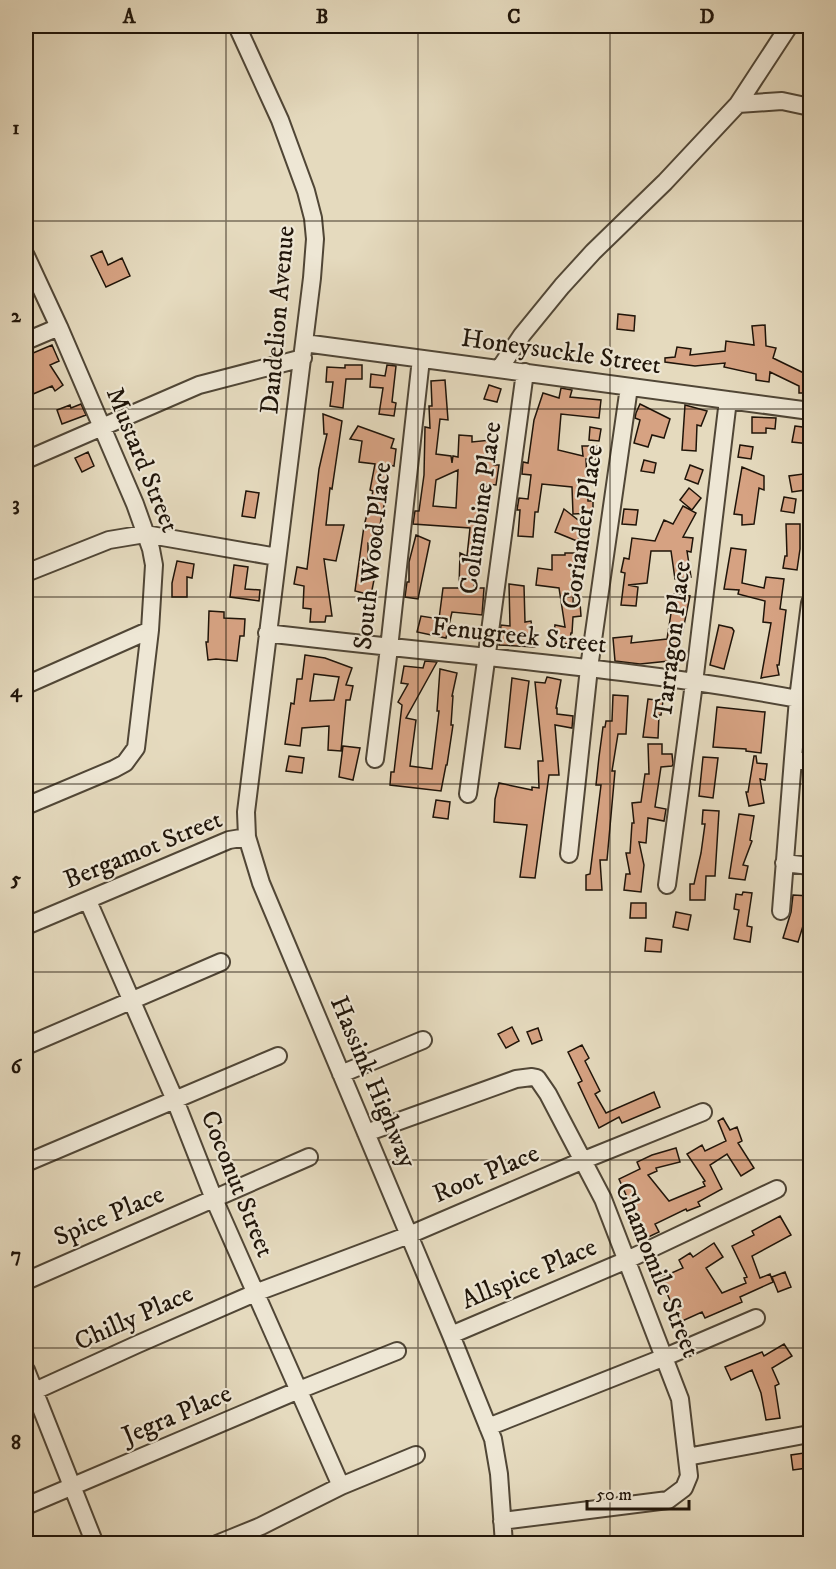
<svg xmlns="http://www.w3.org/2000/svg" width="836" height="1569" font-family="'IM FELL DW Pica',serif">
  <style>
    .building { fill: #d6a282; stroke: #1f1409; stroke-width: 1.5; fill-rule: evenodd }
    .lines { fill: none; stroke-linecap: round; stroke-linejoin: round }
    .minor-casing { stroke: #504636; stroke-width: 20 }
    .minor { stroke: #eee7d5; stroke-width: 16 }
    .grid { fill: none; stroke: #1f1409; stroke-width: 1.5; stroke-opacity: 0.55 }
    .labels { text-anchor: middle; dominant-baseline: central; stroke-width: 4.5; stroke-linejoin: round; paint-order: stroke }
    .street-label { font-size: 26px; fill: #1f1409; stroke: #eee7d5 }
    .neatline { fill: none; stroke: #1f1409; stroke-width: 2 }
    .grid-label { font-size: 20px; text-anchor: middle; font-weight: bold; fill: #1f1409 }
  </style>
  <rect width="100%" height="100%" fill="#e5dabe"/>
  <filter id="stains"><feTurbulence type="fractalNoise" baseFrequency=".00333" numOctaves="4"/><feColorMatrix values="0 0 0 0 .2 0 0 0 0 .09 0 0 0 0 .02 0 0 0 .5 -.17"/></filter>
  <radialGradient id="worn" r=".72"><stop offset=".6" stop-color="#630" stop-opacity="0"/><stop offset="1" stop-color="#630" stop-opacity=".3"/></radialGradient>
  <!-- building -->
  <path class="building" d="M102 251 108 265 122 258 130 276 106 287 91 256Z
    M618 314 635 316 634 331 617 329Z
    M765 325 766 346 776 348 773 358 810 376V393H799V386L770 372 769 382 756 380V374L724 367 725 363 695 366 665 362V358L675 357 677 347 691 349 690 355 725 351 726 341 754 345 752 326Z
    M52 345 59 361 50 365 63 385 55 391 52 386 26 397V356Z
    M345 365H362V379H346L343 408 330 406 333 382H326L327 367 345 368Z
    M387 365 396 366 392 402 396 403 394 416 379 414 383 388 370 387 371 374 385 376Z
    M445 380 448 420 440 419 436 454 451 456 452 463 453 456 458 457 459 435 472 436V442L491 440 494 465H499L496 485 487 484 478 557 467 556 470 528 413 524 415 511H419L424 475 425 427 430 428 429 406H432L431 381ZM458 470 456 508 433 506 436 480Z
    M489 385 501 389 497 402 484 399Z
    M561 388 572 390 570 397 601 400 599 418 561 414 558 450 583 456 582 446H597V459H586L588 501H593V513L573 514 572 487 542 484 538 512H535L533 537 518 536 520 510H517L519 498 528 499 531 475 522 474 523 462 528 463 534 420 543 393 559 398Z
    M81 404 86 415 62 424 57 410 70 405 71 408Z
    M640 404 670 419 664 438 652 435 648 447 634 443 640 420 635 418 636 413Z
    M685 405 707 411 701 426 697 425 696 451 682 450Z
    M323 414 342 421 332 489 330 488 326 525H344L336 561 324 559 332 616H326L325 622H310L311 609 303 608 304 586 294 584 297 567 307 569 319 469 327 434H324Z
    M752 417 776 418 775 429 766 428V433H752Z
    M358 426 394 439 391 448 396 449 394 466 389 465 382 500 385 501 376 544 368 543V578L374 580 371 595 355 591 364 526 373 491 370 490 375 464 359 462 362 441 350 439Z
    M795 426 810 428V444L792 442Z
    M590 427 601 429 599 441 589 440Z
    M740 445 753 447 751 459 738 457Z
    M88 452 94 466 82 472 75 458Z
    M644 460 656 463 654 473 641 471Z
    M690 465 703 470 698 484 685 479Z
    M742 467 764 476V490L759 488 754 524 742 525V515L734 514Z
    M803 474 805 490 792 492 789 476Z
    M689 488 701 498 692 510 680 500Z
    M246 491 259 493 255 518 242 516Z
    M784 497 796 499 794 513 781 511Z
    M683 506 696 513 683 537 693 538 691 552 687 551 691 577 675 579 671 551H651L647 583 628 585 638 587 636 606 621 605 625 573 621 572 624 558 629 559 632 538 655 541 664 520 673 524Z
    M564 509 587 527 577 541 555 532Z
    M624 509 638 510 636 525 622 524Z
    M786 524H800V549L797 570 783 568 785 556H787Z
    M416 535 430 541 418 599 405 597 407 582H409V562Z
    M731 548 746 550 742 583 764 588 766 577 784 579 780 609 786 610 779 665H777L779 675 761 678 771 623 763 622 765 601 738 594 739 590 724 589Z
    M460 553 475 560 474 588H484L482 615 452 612 446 638 417 632 421 616 439 619 443 588H459Z
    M565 553H580V566H574L573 603H580L581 616 573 617 572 633H571L569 644 553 642 555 625 565 627 559 588 536 585 538 568 552 570V555H565Z
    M177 561 194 564 192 578 187 577V597H172V583Z
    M234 565 248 567 245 589 260 590 259 601 230 597Z
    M509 584 524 586 525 622 531 621 535 647 499 645 501 625 510 626Z
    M674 594 690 596 682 635 678 634 675 654 668 653 669 661 640 664 615 661 613 638 632 636 631 643 667 639Z
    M209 611 224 612V618L245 619 244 636H240L237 661 216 659 208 660 206 642H208Z
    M719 625 732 628 734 631 724 669 710 665Z
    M305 655 325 658 352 668 346 685 353 686 350 700H346L341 751 328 750 329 726 302 728 300 746 285 744 291 703 294 704 297 679H302ZM314 674 339 677 334 700 310 701Z
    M425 661 437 662 406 718 416 720 410 766 432 769 439 711H437L440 669 457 673 452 696H453L451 725H453L447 765H446L441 791 390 785 391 772H394L402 705 398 702 408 684 401 683 404 666 423 668Z
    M547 677 561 680 556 708H557V714L573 716 572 728 555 725 559 775H549L535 878 520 877 527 825 494 822 495 799 499 783 532 790V787L539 788 538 761H543L535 682 545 683Z
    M512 678 529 681 520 749 505 747Z
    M613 695 628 696 626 734H618L612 771H615L607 860H600L602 890H586V875L590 874 601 785H596L599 757 603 727H605L606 721H612Z
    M648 699 663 701 661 715H659L658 738 643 737Z
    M717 707 765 712 761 753 746 751V749L713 747Z
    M648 744H662V754H672L673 764 672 766 661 767 655 807 666 809 664 821 648 818 646 843 639 842 644 865 641 892 624 890 626 874H630L626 853H630L632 823H634L632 803 641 802 645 774H649Z
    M343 746 360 748 353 780 339 777Z
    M289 756 304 758 302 773 286 771Z
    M754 756H756L757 763 767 764 765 780 760 779 764 803 749 806 746 792H748Z
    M703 757 718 758 713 798 699 796Z
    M436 800 450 802 448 819 433 817Z
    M703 810 719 811 715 876H706L705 900H690V884H694L701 853 705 824H702Z
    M739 814 754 816 750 840 752 841 743 865 748 866 745 880 729 878Z
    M743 892 752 893 747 926 752 927 750 942 734 939 739 910 734 909 736 894 742 895Z
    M793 895 810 896 809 914 807 913 798 942 783 938 791 912Z
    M631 903H646V918H630Z
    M676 912 691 915 688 930 673 927Z
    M646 938 662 940 661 952 645 951Z
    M512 1027 519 1041 506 1048 498 1034Z
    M538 1028 542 1040 532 1044 527 1032Z
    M582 1045 589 1058 585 1061 600 1091 595 1094 606 1113 654 1092 660 1107 622 1123 619 1117 599 1128 578 1083 582 1081 568 1052Z
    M723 1118 730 1130 737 1127 742 1141 738 1143 754 1168 741 1176 727 1154 710 1165 722 1189 698 1202 700 1206 687 1211 686 1209 655 1224 659 1232 640 1241 635 1230 640 1227 619 1179 640 1169 637 1162 652 1155 676 1148 680 1162 656 1168 657 1171 648 1175 669 1201 705 1186 703 1182 705 1181 687 1154 702 1145 705 1151 726 1141 718 1121Z
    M780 1216 791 1235 752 1256 760 1278 770 1274 773 1282 740 1297 742 1302 705 1318 702 1312 680 1322 660 1278 683 1268 679 1260 690 1253 693 1257 714 1243 723 1257 706 1268 722 1293 746 1283 744 1278 747 1277 732 1246 754 1235 752 1231Z
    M785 1272 791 1287 778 1292 772 1277Z
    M784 1344 792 1356 772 1368 779 1384 775 1386 780 1418 766 1420 761 1393 752 1370 731 1380 725 1367 762 1352 764 1356Z
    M804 1453 807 1468 793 1470 791 1455Z"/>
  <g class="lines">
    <!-- minor casing -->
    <g class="minor-casing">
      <path id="minor" d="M237 26 280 120 306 191 313 218 315 239 312 278 246 812 247 837 261 883 451 1335 493 1439 499 1474 504 1544
        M738 104 789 26
        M26 256 59 327 135 504 151 549 154 565 150 630 136 748 125 763 114 769 26 806
        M26 341 59 327
        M304 343 810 411
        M500 368 522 335 562 286 593 252 665 182 738 104 782 101 810 107
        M26 460 199 385 303 358
        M26 573 109 540 145 534 277 557
        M267 633C444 655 623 666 798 699L810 603
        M26 685 150 630
        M798 699 793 759 810 762
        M375 759 389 648 421 359
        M468 794 525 372
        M569 854 589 668 629 387
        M784 863 810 866
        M667 885 694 683 728 400
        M88 901 175 1100 214 1199 341 1486
        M781 911 793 759
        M26 926 229 840 247 837
        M26 1046 221 962
        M341 1074 423 1040
        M366 1133 516 1079 532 1077 537 1078 548 1094 603 1199 680 1399 689 1476 684 1488 668 1500 502 1521
        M26 1163 278 1056
        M26 1281 309 1157
        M451 1335 627 1260 777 1189
        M26 1370 95 1544
        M26 1395 138 1344 255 1293 409 1235 584 1160 703 1112
        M488 1427 665 1357 756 1318
        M687 1457 804 1435
        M26 1506 299 1390 397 1351
        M217 1544 261 1526 341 1486 416 1455"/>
    </g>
    <!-- minor -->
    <use href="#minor" class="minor"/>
  </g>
  <!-- grid -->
  <path class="grid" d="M226 26V1544M418 26V1544M610 26V1544M26 221H810M26 409H810M26 597H810M26 784H810M26 972H810M26 1160H810M26 1348H810"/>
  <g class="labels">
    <!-- street labels -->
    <g class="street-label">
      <text transform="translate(278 320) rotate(-85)">Dandelion Avenue</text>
      <text transform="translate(561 352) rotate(8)">Honeysuckle Street</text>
      <text transform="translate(142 460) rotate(68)">Mustard Street</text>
      <text transform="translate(481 508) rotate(-82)">Columbine Place</text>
      <text transform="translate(583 527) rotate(-82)">Coriander Place</text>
      <text transform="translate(373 556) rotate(-84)">South Wood Place</text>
      <text transform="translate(519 636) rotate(6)">Fenugreek Street</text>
      <text transform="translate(673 640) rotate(-83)">Tarragon Place</text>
      <text transform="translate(143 850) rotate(-22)">Bergamot Street</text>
      <text transform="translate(373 1082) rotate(67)">Hassink Highway</text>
      <text transform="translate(486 1174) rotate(-23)">Root Place</text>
      <text transform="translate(237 1184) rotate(68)">Coconut Street</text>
      <text transform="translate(109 1216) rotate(-23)">Spice Place</text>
      <text transform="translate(657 1270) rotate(68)">Chamomile Street</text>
      <text transform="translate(529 1274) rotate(-23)">Allspice Place</text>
      <text transform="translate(134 1318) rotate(-24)">Chilly Place</text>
      <text transform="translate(177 1415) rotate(-23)">Jegra Place</text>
    </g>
  </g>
  <!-- margin -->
  <rect width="836" height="1569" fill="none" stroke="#e5dabe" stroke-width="66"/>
  <!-- scale -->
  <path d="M587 1500v9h102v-9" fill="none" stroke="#1f1409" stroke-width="3"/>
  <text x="596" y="1500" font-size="18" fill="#1f1409" stroke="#eee7d5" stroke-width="4.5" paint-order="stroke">50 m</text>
  <rect x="33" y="33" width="770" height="1503" class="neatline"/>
  <g class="grid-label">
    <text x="129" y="23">A</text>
    <text x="322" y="23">B</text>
    <text x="514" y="23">C</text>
    <text x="707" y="23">D</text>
    <text x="16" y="134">1</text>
    <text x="16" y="322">2</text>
    <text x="16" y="510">3</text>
    <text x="16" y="697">4</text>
    <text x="16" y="885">5</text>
    <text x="16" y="1073">6</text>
    <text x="16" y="1261">7</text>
    <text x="16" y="1449">8</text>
  </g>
  <rect width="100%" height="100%" filter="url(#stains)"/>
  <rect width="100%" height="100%" fill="url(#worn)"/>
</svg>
